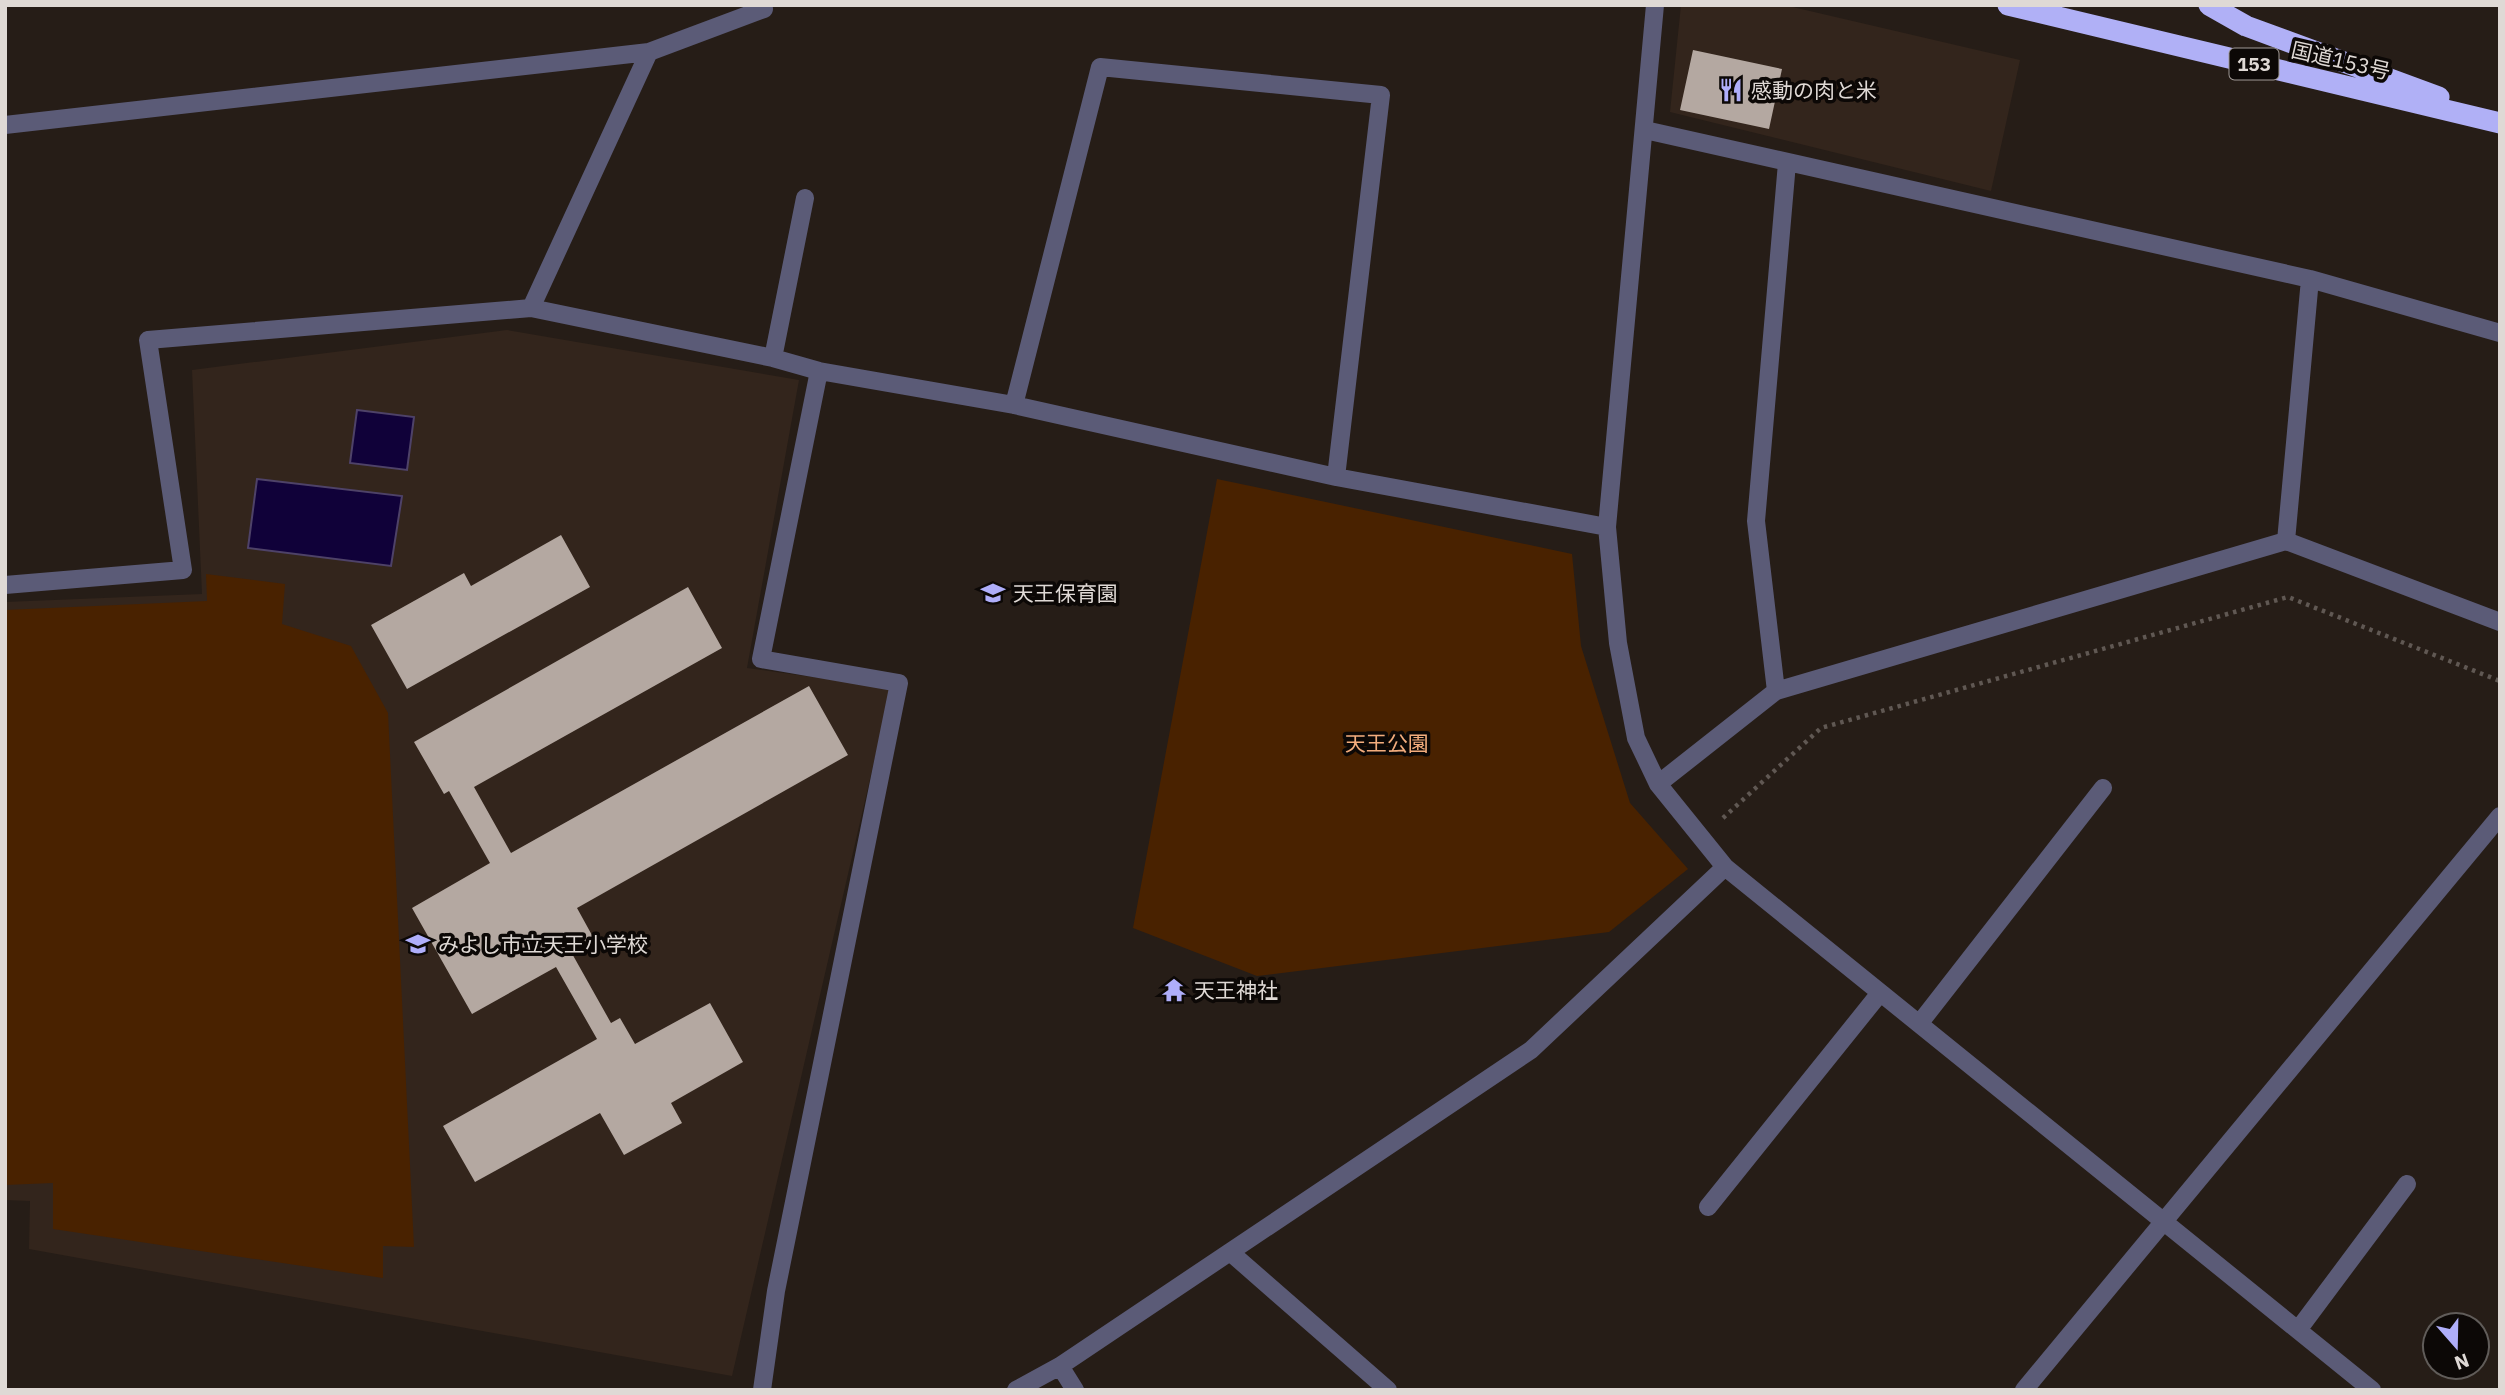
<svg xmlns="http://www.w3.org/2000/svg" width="2505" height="1395" font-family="'IBM Plex Sans','Noto Sans JP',sans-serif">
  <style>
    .built { fill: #33251c }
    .green { fill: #492200 }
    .water { fill: #100139; stroke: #4e4268; stroke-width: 2 }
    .building { fill: #b4a8a1 }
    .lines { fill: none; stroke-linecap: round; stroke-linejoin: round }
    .path { stroke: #605853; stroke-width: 4.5; stroke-dasharray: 3.5 5; stroke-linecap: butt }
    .street { stroke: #5b5b77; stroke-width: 18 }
    .highway { stroke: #b0b0f6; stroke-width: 21 }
    .labels { text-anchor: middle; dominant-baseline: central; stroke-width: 7; stroke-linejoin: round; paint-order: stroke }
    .shield { fill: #0c0806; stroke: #a09a97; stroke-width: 2 }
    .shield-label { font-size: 19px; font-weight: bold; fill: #dfd9d5 }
    .street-label { font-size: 21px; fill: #dfd9d5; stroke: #0c0806 }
    .poi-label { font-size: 21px; fill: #dfd9d5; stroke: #0c0806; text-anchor: start }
    .park-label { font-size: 21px; fill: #f3ad7d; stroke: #0c0806 }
  </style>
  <rect width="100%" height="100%" fill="#261d17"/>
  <!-- built -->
  <path class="built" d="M1681 5H1784L2020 60 1991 191 1670 112Z
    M507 330 799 380 747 668 891 688 732 1376 29 1249 30 1201 5 1200V602L202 594 192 370Z"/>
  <!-- green -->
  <path class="green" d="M1217 479 1572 554 1581 646 1630 803 1688 869 1609 932 1257 976 1133 928Z
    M206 574 285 584 282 624 351 646 388 713 414 1247 383 1246V1278L53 1229V1183L5 1185V610L207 601Z"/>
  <!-- water -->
  <path class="water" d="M357 410 414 417 407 470 350 463Z
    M257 479 402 496 391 566 248 548Z"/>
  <!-- building -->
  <path class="building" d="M1693 50 1782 69 1769 129 1680 110Z
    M561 535 590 587 407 689 371 625 464 573 471 586Z
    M688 587 722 648 474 787 511 853 809 686 848 755 577 908 593 937 570 950 611 1023 620 1018 635 1044 710 1003 743 1062 671 1103 682 1123 624 1155 600 1113 475 1182 443 1126 597 1039 556 967 472 1014 412 908 490 863 449 791 444 794 414 742Z"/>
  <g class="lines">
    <!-- path -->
    <path class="path" d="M1723 818 1821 728 2288 597 2500 681"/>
    <!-- street -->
    <path class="street" d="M1655 5 1607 527 1618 643 1636 738 1658 784 1725 867 2372 1390
      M5 125 649 52 764 9 763 5
      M1645 130 2310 279 2500 333
      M531 308 649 52
      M773 358 805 198
      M1014 405 1100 67 1381 95 1336 477
      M2286 541 2310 279
      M5 585 183 570 148 340 531 308 773 358 819 371 1014 405 1336 477 1607 527
      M1776 691 1756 521 1787 163
      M1658 784 1776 691 2286 541 2500 622
      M1919 1024 2103 788
      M1708 1207 1880 993
      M1230 1252 1388 1390
      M2298 1330 2407 1184
      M1060 1366 1075 1390
      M762 1390 776 1291 899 683 761 659 819 371
      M1016 1390 1060 1366 1531 1050 1725 867
      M2024 1390 2500 816"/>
    <!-- highway -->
    <path class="highway" d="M2008 5 2500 123
      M2209 5 2246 26 2439 97"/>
  </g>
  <!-- icons -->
  <defs>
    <g id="restaurant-bare" transform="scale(1.89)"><path d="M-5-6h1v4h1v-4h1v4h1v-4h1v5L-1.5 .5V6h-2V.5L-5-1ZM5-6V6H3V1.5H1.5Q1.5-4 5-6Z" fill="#afaefa" stroke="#0c0806" stroke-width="2.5" paint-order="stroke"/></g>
    <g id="school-bare" transform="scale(1.89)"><path d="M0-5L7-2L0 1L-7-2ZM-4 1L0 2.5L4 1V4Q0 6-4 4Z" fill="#afaefa" stroke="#0c0806" stroke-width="2.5" paint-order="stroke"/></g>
    <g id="temple-bare" transform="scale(1.89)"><path d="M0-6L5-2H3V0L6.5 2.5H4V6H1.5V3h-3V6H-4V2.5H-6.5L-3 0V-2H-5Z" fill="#afaefa" stroke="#0c0806" stroke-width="2.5" paint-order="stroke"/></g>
  </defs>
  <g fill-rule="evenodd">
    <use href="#restaurant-bare" x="1731" y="90"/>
    <use href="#school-bare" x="993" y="593"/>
    <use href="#school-bare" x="418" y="944"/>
    <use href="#temple-bare" x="1174" y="990"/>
  </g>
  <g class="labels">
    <!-- shield labels -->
    <rect class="shield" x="2229.5" y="48.5" width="49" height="31" rx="5"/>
    <g class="shield-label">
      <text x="2254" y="64">153</text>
    </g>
    <!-- street labels -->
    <g class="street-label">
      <text transform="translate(2341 60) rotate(13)">国道153号</text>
    </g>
    <!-- poi labels -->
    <g class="poi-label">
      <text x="1751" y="90">感動の肉と米</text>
      <text x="1013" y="593">天王保育園</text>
      <text x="438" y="944">みよし市立天王小学校</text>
      <text x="1194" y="990">天王神社</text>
    </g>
    <!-- park labels -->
    <g class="park-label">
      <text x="1387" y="743">天王公園</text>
    </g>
  </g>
  <!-- border -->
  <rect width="2505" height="1395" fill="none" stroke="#dfd9d5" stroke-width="14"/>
  <!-- north arrow -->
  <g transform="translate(2456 1346) rotate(160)"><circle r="33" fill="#0c0806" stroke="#605c59" stroke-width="2"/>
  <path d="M0-5L12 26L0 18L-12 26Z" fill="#afaefa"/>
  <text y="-10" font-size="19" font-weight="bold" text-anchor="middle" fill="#dfd9d5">N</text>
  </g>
</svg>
